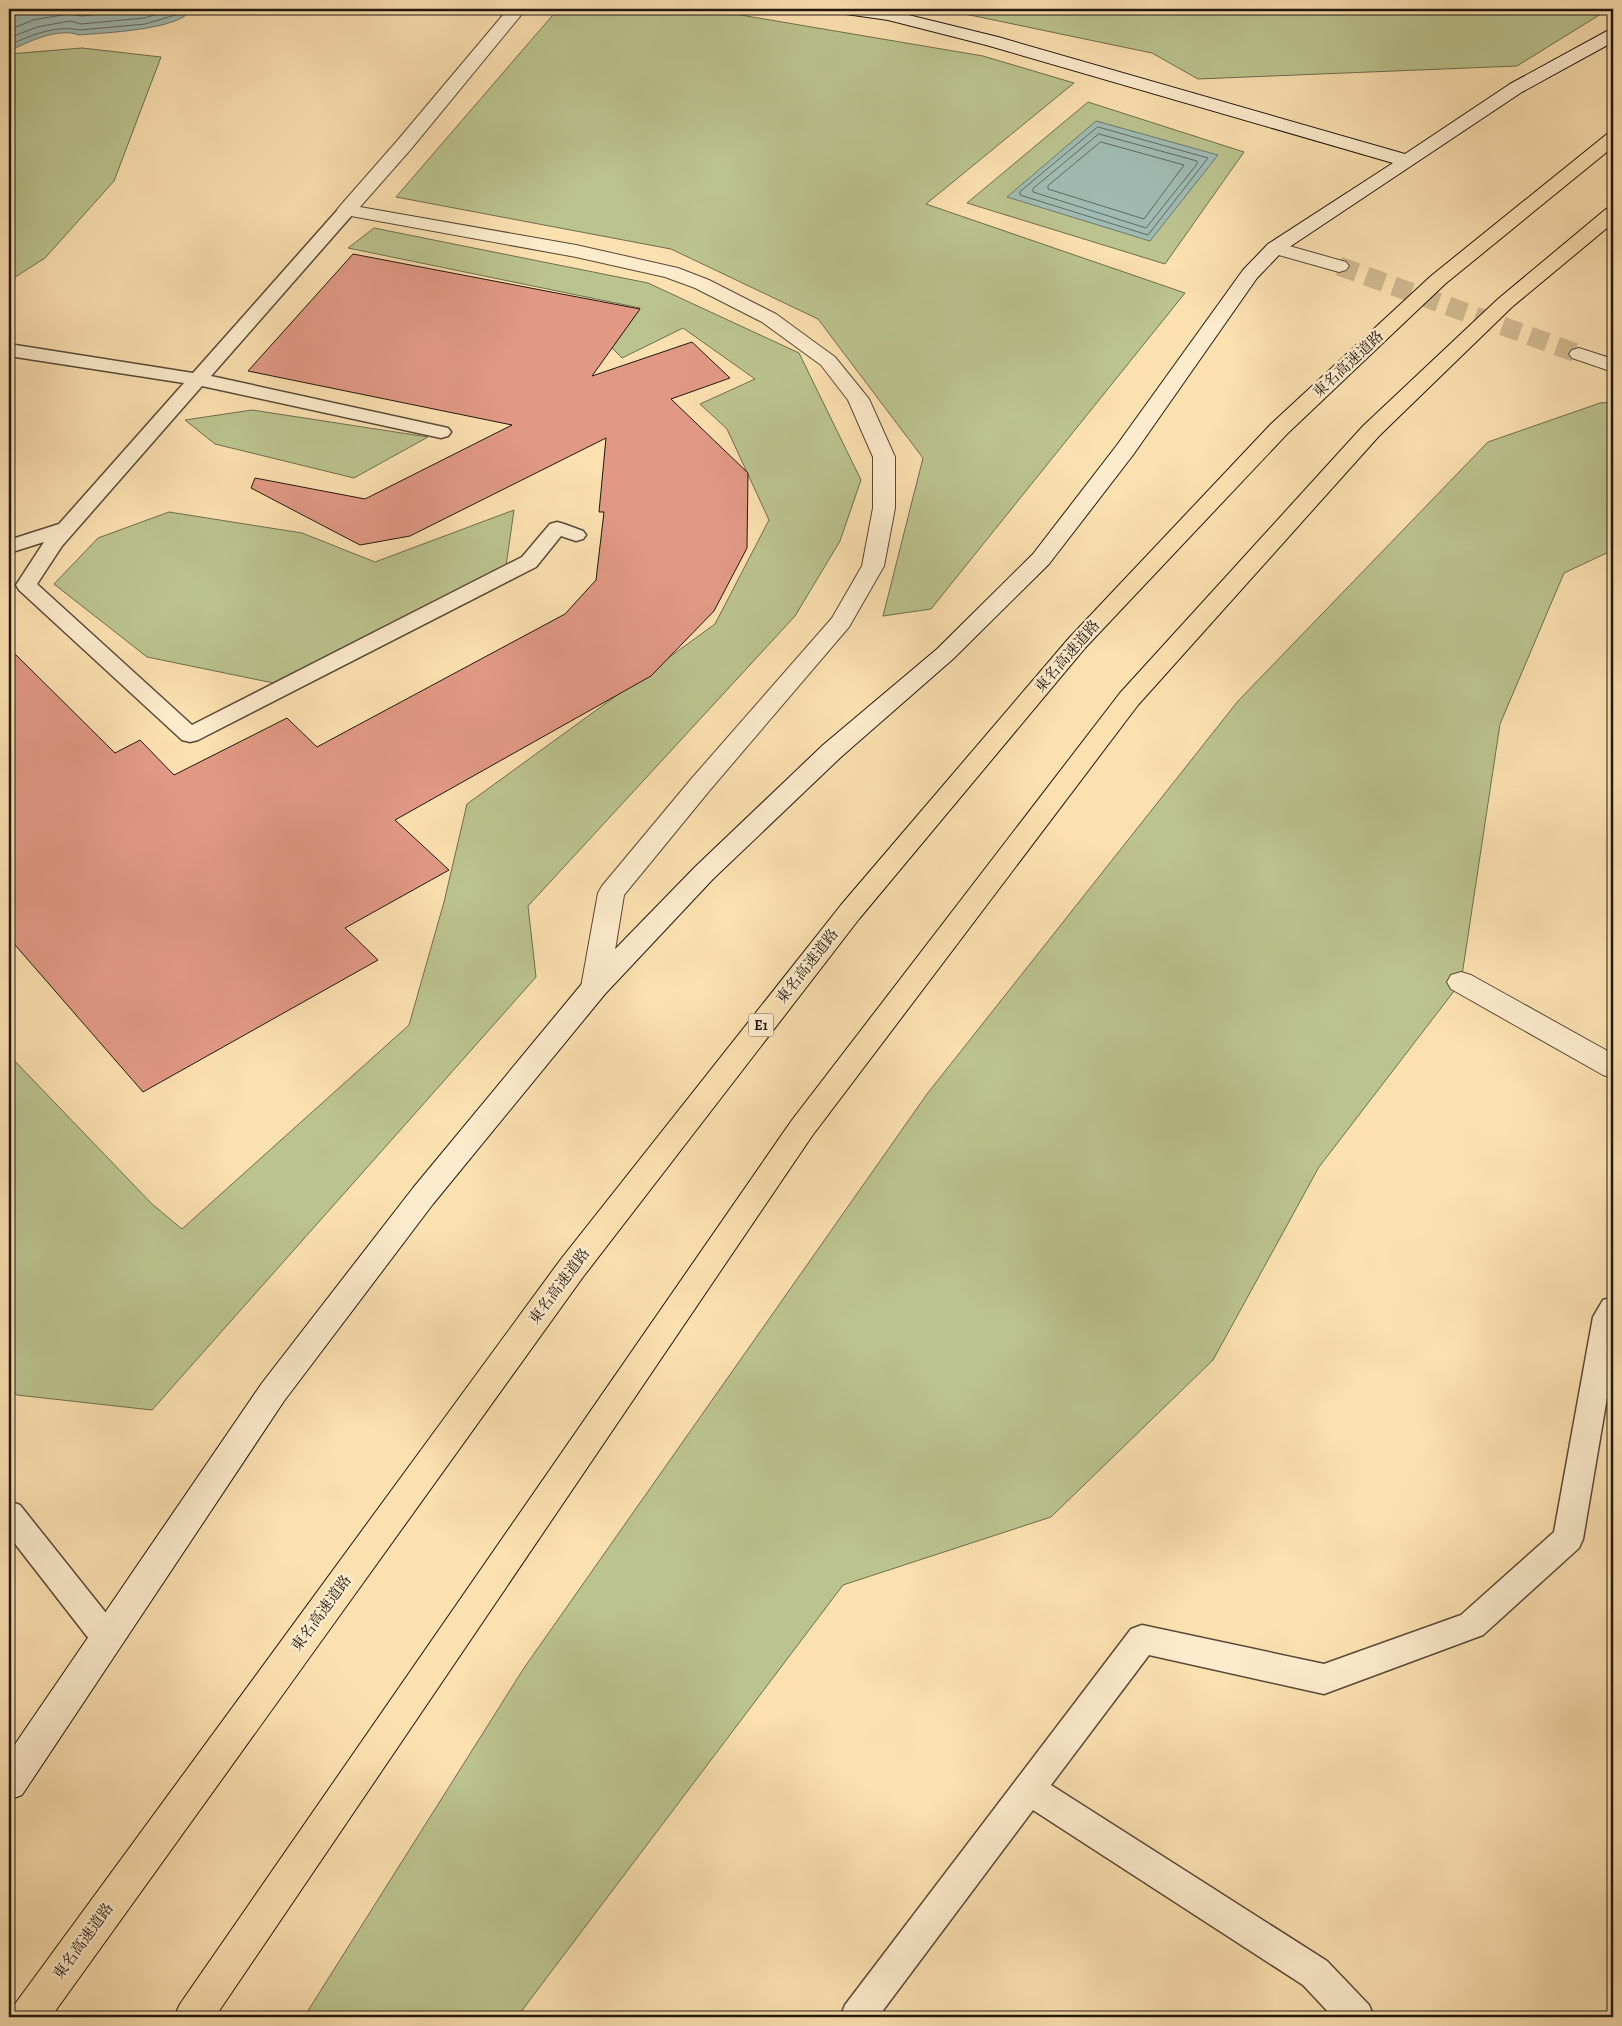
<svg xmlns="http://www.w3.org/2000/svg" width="1622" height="2026" font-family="Alegreya,'Noto Serif JP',serif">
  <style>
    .green { fill: #bbc38e; stroke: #6e6d4e }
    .water { fill: #a0bbb3; stroke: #6d7971 }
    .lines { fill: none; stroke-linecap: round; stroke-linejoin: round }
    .shore { stroke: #606961; stroke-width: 1 }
    .building { fill: #e19985; stroke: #21170f }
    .street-tunnel { stroke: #cfb890; stroke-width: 19; stroke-dasharray: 19 10; stroke-linecap: butt }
    .lane-casing { stroke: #584937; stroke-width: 3 }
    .street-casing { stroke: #584937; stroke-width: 2 }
    .secondary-casing { stroke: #21170f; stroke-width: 2 }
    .highway-casing { stroke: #21170f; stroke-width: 2 }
    .lane { fill: #fcebcc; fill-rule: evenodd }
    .street { fill: #fcebcc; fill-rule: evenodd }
    .secondary { fill: #fcebcc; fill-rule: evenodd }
    .highway { fill: #fbe0b0; fill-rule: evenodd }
    .labels { text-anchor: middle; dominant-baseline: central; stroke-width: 5; stroke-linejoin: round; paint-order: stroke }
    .shield { fill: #fcebcc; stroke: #635748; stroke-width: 1 }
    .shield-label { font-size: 14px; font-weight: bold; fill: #21170f }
    .street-label { font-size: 15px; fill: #21170f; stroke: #fcebcc }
  </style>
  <rect width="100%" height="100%" fill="#fbe0b0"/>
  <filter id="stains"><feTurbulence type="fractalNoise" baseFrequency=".004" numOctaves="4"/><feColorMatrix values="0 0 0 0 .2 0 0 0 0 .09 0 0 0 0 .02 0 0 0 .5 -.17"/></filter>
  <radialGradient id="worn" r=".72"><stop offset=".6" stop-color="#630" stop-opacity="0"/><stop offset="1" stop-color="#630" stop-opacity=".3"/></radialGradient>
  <!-- green -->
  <path class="green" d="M558 9H705L983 56 1074 83 926 204 1185 293 931 609 883 616 923 458 818 319 671 249 396 197Z
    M941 9H1609L1517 66 1198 79 1152 53Z
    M82 48 161 57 114 181 45 258 9 281V54Z
    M1088 102 1244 152 1165 264 967 203Z
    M374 228 648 283 799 353 861 480 840 541 795 616 528 906 536 977 152 1410 17 1395 9 1387V1055L152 1204 182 1229 409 1025 444 902 467 804 715 624 769 520 727 429 700 404 755 379 683 328 622 358 612 348 640 308 348 248Z
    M1613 402V550L1564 573 1500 724 1461 982 1319 1167 1213 1360 1051 1517 843 1585 517 2017H304L524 1668 927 1094 1238 701 1488 442 1600 403Z
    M252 410 428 437 354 478 215 444 185 420Z
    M514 510 506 566 283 685 147 657 54 584 98 538 169 512 302 533 375 562Z"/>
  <!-- water -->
  <path class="water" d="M9 9H191C183 30 100 33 79 35 58 27 28 42 9 51Z
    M1096 121 1218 155 1150 241 1007 197Z"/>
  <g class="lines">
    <!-- shore -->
    <path class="shore" d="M9 30 33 20 68 14 82 16 148 9
      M9 38 37 27 70 21 81 24 144 18 174 9
      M9 45C32 35 55 25 80 30L145 24 182 13 186 9
      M1098 127 1208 158 1148 235 1020 195V192Z
      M1099 134 1197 161V164L1146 228 1033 192V189Z
      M1101 142 1184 165 1144 219 1048 189V186Z"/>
  </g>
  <!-- building -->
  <path class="building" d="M353 254 640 309 592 376 692 342 730 378 671 399 748 473 747 548 714 611 651 676 395 820 449 870 345 928 378 960 143 1092 9 938V648L115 753 140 740 174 775 287 718 317 747 565 614 596 580 604 512H599L606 438 410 536 360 545 251 488 255 478 365 499 512 425 248 371Z"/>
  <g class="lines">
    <!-- street-tunnel -->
    <path class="street-tunnel" d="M1339 266 1579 354"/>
    <!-- lane casing -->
    <g class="lane-casing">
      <path id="lane" d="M347 205 353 206 356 210 353 214 211 376 448 428 451 432 448 436 441 438 202 386 62 546 37 584 192 725 522 557 550 524 557 522 564 524 583 531 586 535 583 539 576 541 561 536 536 567 198 740 190 742 182 740 19 590 16 585 44 542 9 553V540L59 524 184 383 9 356V344L193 373 341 206Z
        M1613 1297V1362L1583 1539 1579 1548 1483 1635 1324 1694 1149 1655 1051 1785 1327 1961 1369 2005 1374 2017H1333L1303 1985 1033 1810 878 2017H840L845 2005 1131 1629 1142 1625 1324 1664 1461 1615 1554 1532 1593 1317 1603 1300Z
        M9 1501 20 1505 118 1628 122 1638 118 1648 107 1652 96 1648 9 1536Z"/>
    </g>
    <!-- street casing -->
    <g class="street-casing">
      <path id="street" d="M508 9H526L411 149 360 207 576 245 678 268 709 280 776 314 835 357 869 399 895 457V508L884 566 849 627 710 790 624 895 609 987 605 994 595 997 585 994 581 987 598 893 602 886 692 778 832 618 862 566 873 508V457L848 400 821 365 762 322 695 288 665 277 576 257 340 214 337 210 340 206 397 141Z
        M1275 242 1346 262 1349 266 1346 270 1339 272 1268 252 1265 248 1268 244Z
        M1579 348 1613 359V372L1572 358 1569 354 1572 350Z
        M1461 972 1471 975 1613 1054V1078L1603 1075 1451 989 1447 982 1451 975Z"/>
    </g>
    <!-- secondary casing -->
    <g class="secondary-casing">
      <path id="secondary" d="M838 9 888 10 998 37 1405 154 1510 84 1607 31 1613 30V42L1522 92 1282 252 1257 278 1133 455 1049 564 953 659 841 757 713 879 605 994 433 1204 284 1401 22 1795 9 1800V1753L262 1383 413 1188 585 980 695 867 823 745 937 649 1033 554 1117 445 1243 270 1268 244 1393 163 986 45 888 20 846 14 840 13Z"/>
    </g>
    <!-- highway casing -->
    <g class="highway-casing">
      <path id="highway" d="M1613 132V147L1445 284 1287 434 1085 648 859 919 583 1277 51 2017H9L15 2004 561 1259 841 905 1069 638 1271 424 1431 276 1607 134Z
        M1613 207V223L1512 307 1379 436 1138 705 812 1136 215 2017H174L180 2004 792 1120 1120 693 1363 426 1498 299 1606 209Z"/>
    </g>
    <!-- lane -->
    <use href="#lane" class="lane"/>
    <!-- street -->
    <use href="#street" class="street"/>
    <!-- secondary -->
    <use href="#secondary" class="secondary"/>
    <!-- highway -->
    <use href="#highway" class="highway"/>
  </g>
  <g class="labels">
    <!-- shield labels -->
    <rect class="shield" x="748.5" y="1013.5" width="25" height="23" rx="4"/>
    <g class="shield-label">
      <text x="761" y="1025">E1</text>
    </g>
    <!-- street labels -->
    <g class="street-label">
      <text transform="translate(1348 364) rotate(-43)">東名高速道路</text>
      <text transform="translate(1067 656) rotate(-49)">東名高速道路</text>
      <text transform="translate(807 966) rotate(-52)">東名高速道路</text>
      <text transform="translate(559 1286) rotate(-53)">東名高速道路</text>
      <text transform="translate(321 1613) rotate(-54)">東名高速道路</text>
      <text transform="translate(83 1941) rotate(-54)">東名高速道路</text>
    </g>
  </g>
  <!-- margin -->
  <rect width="1622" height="2026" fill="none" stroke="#fbe0b0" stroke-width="30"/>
  <rect x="10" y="10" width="1602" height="2006" fill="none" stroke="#21170f" stroke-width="2.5"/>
  <rect x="15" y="15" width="1592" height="1996" fill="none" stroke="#21170f"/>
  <rect width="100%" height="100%" filter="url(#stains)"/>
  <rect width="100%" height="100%" fill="url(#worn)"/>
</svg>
